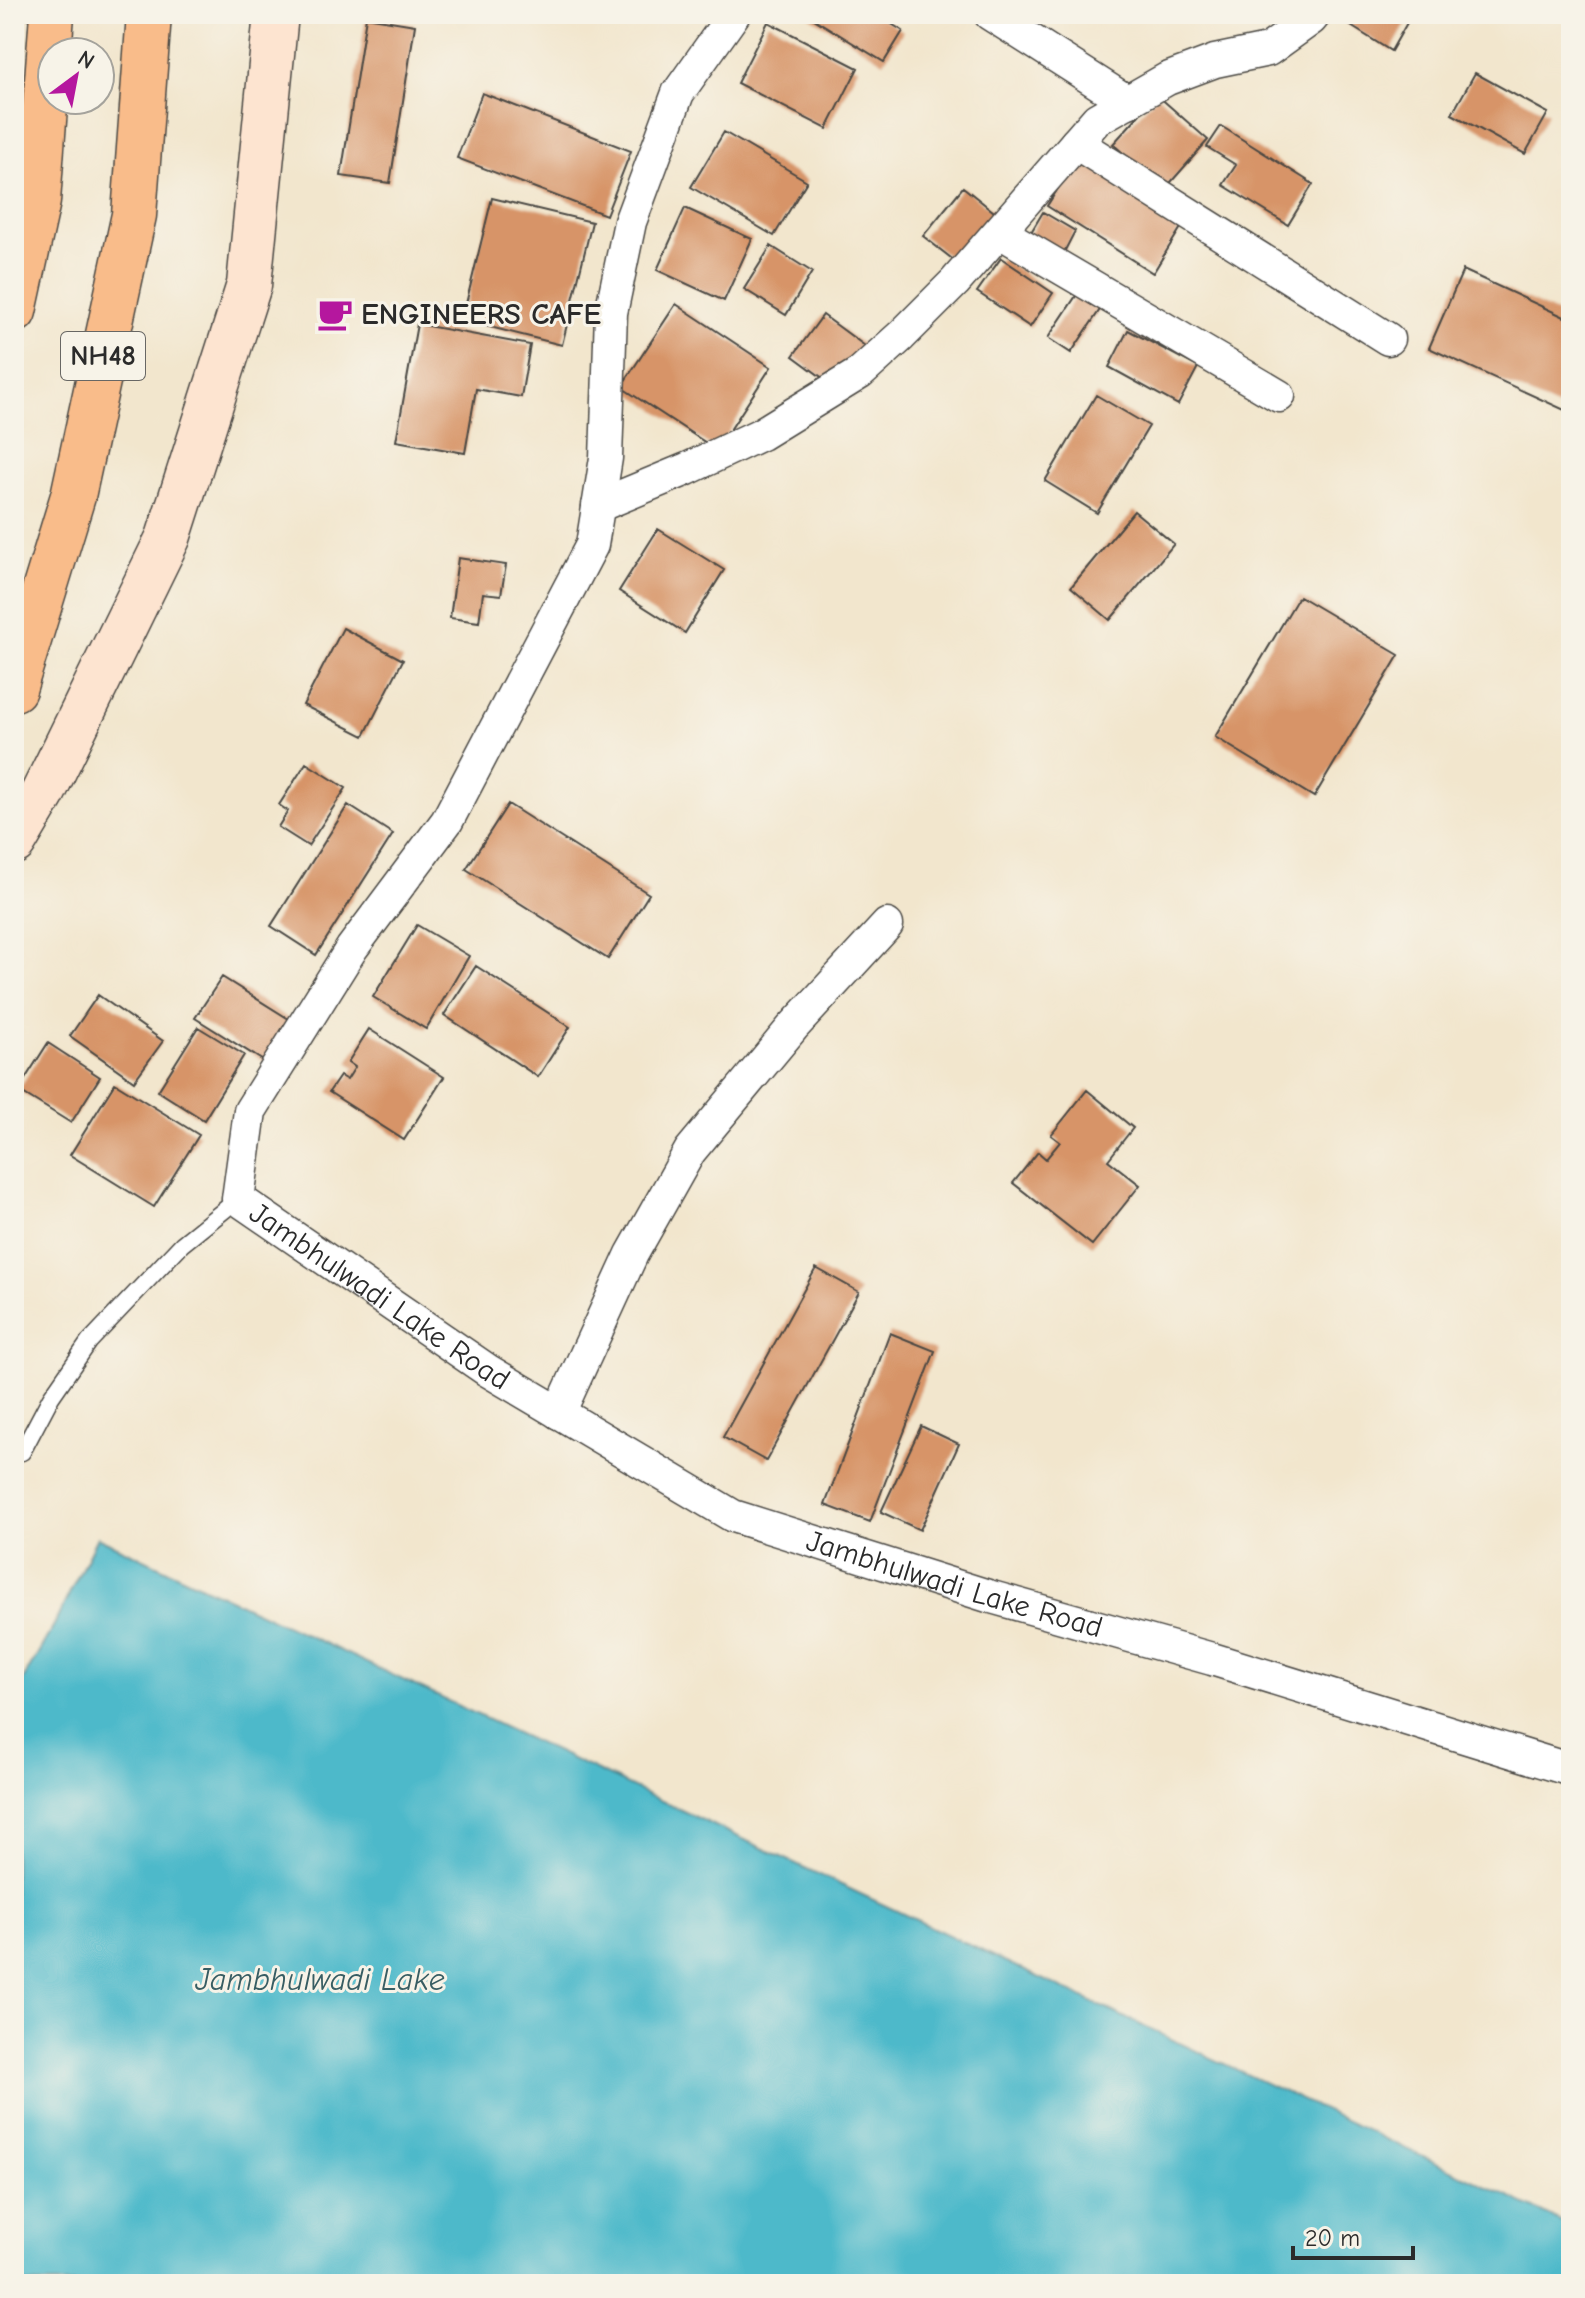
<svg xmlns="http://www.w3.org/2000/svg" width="1585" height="2298" font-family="'Comic Neue',sans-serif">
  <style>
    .water { fill: #4eb9ca; stroke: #3c727a; stroke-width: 2 }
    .building { fill: #d79467 }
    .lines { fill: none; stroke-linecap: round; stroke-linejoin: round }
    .lane-casing { stroke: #494743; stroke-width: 19 }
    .street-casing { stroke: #494743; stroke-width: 35 }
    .secondary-casing { stroke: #494743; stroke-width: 47 }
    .highway-casing { stroke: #494743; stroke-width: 47 }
    .lane { stroke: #fff; stroke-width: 16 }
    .street { stroke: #fff; stroke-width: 32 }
    .secondary { stroke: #fde4d0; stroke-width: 44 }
    .highway { stroke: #f9bc8a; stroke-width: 44 }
    .labels { text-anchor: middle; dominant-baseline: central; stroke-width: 6; stroke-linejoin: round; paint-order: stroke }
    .shield { fill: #f7f3e8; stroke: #686764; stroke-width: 2 }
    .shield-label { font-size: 28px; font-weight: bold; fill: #2b2b2b }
    .poi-label { font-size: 30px; font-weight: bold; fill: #2b2b2b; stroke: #f7f3e8; text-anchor: start }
    .street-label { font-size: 30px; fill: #2b2b2b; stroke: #f7f3e8 }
    .water-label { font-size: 32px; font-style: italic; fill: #375d63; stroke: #f7f3e8 }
  </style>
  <rect width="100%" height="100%" fill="#f7f3e8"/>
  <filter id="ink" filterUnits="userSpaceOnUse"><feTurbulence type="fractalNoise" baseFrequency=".0125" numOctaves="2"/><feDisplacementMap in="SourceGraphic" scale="16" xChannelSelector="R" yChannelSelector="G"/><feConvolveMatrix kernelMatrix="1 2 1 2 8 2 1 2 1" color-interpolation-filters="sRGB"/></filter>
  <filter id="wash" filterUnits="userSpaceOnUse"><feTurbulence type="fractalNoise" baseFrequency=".006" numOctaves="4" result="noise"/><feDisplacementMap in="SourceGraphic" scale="32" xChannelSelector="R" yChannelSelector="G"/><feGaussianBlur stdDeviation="1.8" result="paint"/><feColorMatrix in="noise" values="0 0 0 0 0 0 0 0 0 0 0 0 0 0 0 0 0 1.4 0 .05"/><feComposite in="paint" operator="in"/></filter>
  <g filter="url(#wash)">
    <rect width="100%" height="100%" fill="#f2e6cd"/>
    <!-- water -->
    <path class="water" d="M97 1537 1571 2226V2284H14V1696L54 1625Z"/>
    <g id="blocks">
      <!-- building -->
      <path class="building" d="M806 14H875L903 31 884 62Z
        M1340 14H1412L1391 51 1338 18Z
        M366 17 415 25 390 183 341 176Z
        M768 22 858 68 827 129 737 83Z
        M1475 73 1548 113 1525 154 1452 114Z
        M482 93 631 151 606 215 457 158Z
        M1157 95 1208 140 1164 190 1113 144Z
        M1221 126 1313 184 1288 225 1223 185 1236 165 1207 147Z
        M724 132 807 181 774 236 691 187Z
        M1080 154 1185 221 1153 273 1047 206Z
        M963 187 999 216 960 265 923 236Z
        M492 198 592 222 562 345 462 320Z
        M685 208 752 239 724 301 657 270Z
        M1043 212 1075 231 1061 258 1027 239Z
        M771 246 812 272 786 315 744 289Z
        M1001 258 1053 293 1030 327 977 292Z
        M1463 270 1571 320V413L1429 348Z
        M1082 287 1105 302 1071 353 1048 338Z
        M676 304 771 367 717 450 621 387Z
        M823 315 865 346 835 387 793 356Z
        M417 324 530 345 521 397 476 389 465 453 396 441Z
        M1128 330 1198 367 1178 405 1109 367Z
        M1096 395 1149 426 1097 513 1045 481Z
        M1134 511 1174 544 1110 620 1071 587Z
        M658 529 724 570 685 633 619 591Z
        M458 558 506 565 501 595 483 593 479 622 450 618Z
        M1299 596 1399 655 1314 797 1215 737Z
        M343 628 403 660 364 736 303 705Z
        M306 763 346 788 308 846 278 827 288 811 279 805Z
        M508 804 649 894 608 959 466 869Z
        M348 805 393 834 316 955 271 926Z
        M417 925 469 956 426 1029 373 997Z
        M476 966 570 1027 538 1077 444 1015Z
        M222 977 292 1021 265 1062 195 1018Z
        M98 995 163 1041 134 1081 70 1036Z
        M198 1027 244 1055 204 1120 158 1091Z
        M369 1029 444 1077 404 1140 329 1092 340 1076 347 1080 355 1067 348 1062Z
        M48 1043 100 1077 71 1123 18 1090Z
        M115 1083 199 1135 154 1207 70 1155Z
        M1087 1090 1133 1128 1108 1160 1140 1185 1092 1245 1013 1183 1038 1152 1046 1159 1060 1142 1051 1135Z
        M816 1268 859 1292 766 1461 723 1437Z
        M890 1333 935 1351 870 1522 825 1505Z
        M921 1426 959 1444 920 1530 881 1512Z"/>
    </g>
  </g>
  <g filter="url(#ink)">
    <use href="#blocks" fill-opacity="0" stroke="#494743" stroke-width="2"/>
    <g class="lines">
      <!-- lane casing -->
      <g class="lane-casing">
        <path id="lane" d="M22 1452 51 1397 89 1342 182 1244 238 1199"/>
      </g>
      <!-- street casing -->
      <g class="street-casing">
        <g id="street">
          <path id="s1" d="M734 14 678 93 630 222 611 313 606 458 592 545 447 821 352 948 250 1111 238 1199 487 1370 733 1516 988 1596 1212 1659 1571 1770"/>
          <path d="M990 14 1128 102"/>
          <path d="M1076 143 1388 339"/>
          <path d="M1000 232 1279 396"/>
          <path d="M598 506 687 469 761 434 860 373 901 336 955 282 1097 119 1167 79 1215 61 1268 50 1311 19 1315 14"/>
          <path d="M559 1413 632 1254 690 1151 793 1027 887 925"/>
        </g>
      </g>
      <!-- secondary casing -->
      <g class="secondary-casing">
        <path id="secondary" d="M14 842 43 793 168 538 249 285 276 14"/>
      </g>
      <!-- highway casing -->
      <g class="highway-casing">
        <path id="highway" d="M14 311 38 201 52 14
          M14 689 73 496 134 215 149 14"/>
      </g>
      <!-- lane -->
      <use href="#lane" class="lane"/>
      <!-- street -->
      <use href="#street" class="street"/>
      <!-- secondary -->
      <use href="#secondary" class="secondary"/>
      <!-- highway -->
      <use href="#highway" class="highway"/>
    </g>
  </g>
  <!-- icons -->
  <defs>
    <g id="cafe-bare" transform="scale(2.76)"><path d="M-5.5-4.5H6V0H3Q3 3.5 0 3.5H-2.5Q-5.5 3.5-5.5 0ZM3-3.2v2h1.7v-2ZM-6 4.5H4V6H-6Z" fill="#b5179e" stroke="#f7f3e8" stroke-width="2.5" paint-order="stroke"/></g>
  </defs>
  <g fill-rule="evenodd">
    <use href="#cafe-bare" x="335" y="314"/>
  </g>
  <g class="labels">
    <!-- shield labels -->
    <rect class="shield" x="61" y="332" width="84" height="48" rx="6"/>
    <g class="shield-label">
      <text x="103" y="356">NH48</text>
    </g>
    <!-- poi labels -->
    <g class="poi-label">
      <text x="361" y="314">ENGINEERS CAFE</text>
    </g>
    <!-- street labels -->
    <g class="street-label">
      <text stroke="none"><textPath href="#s1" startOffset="1484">Jambhulwadi Lake Road</textPath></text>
      <text stroke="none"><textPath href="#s1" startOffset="2132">Jambhulwadi Lake Road</textPath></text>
    </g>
    <!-- water labels -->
    <g class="water-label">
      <text x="320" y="1979">Jambhulwadi Lake</text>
    </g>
  </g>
  <!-- margin -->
  <rect width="1585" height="2298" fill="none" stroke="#f7f3e8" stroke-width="48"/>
  <!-- north arrow -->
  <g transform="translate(76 76) rotate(32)"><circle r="38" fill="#f7f3e8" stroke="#a5a39c" stroke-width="2"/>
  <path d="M0-6L14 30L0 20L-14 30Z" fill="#b5179e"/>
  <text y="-12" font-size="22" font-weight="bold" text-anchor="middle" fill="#2b2b2b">N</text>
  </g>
  <!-- scale -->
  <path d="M1293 2246v12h120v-12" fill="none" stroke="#2b2b2b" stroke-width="4"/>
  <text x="1305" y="2246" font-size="24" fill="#2b2b2b" stroke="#f7f3e8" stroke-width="6" paint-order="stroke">20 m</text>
</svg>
